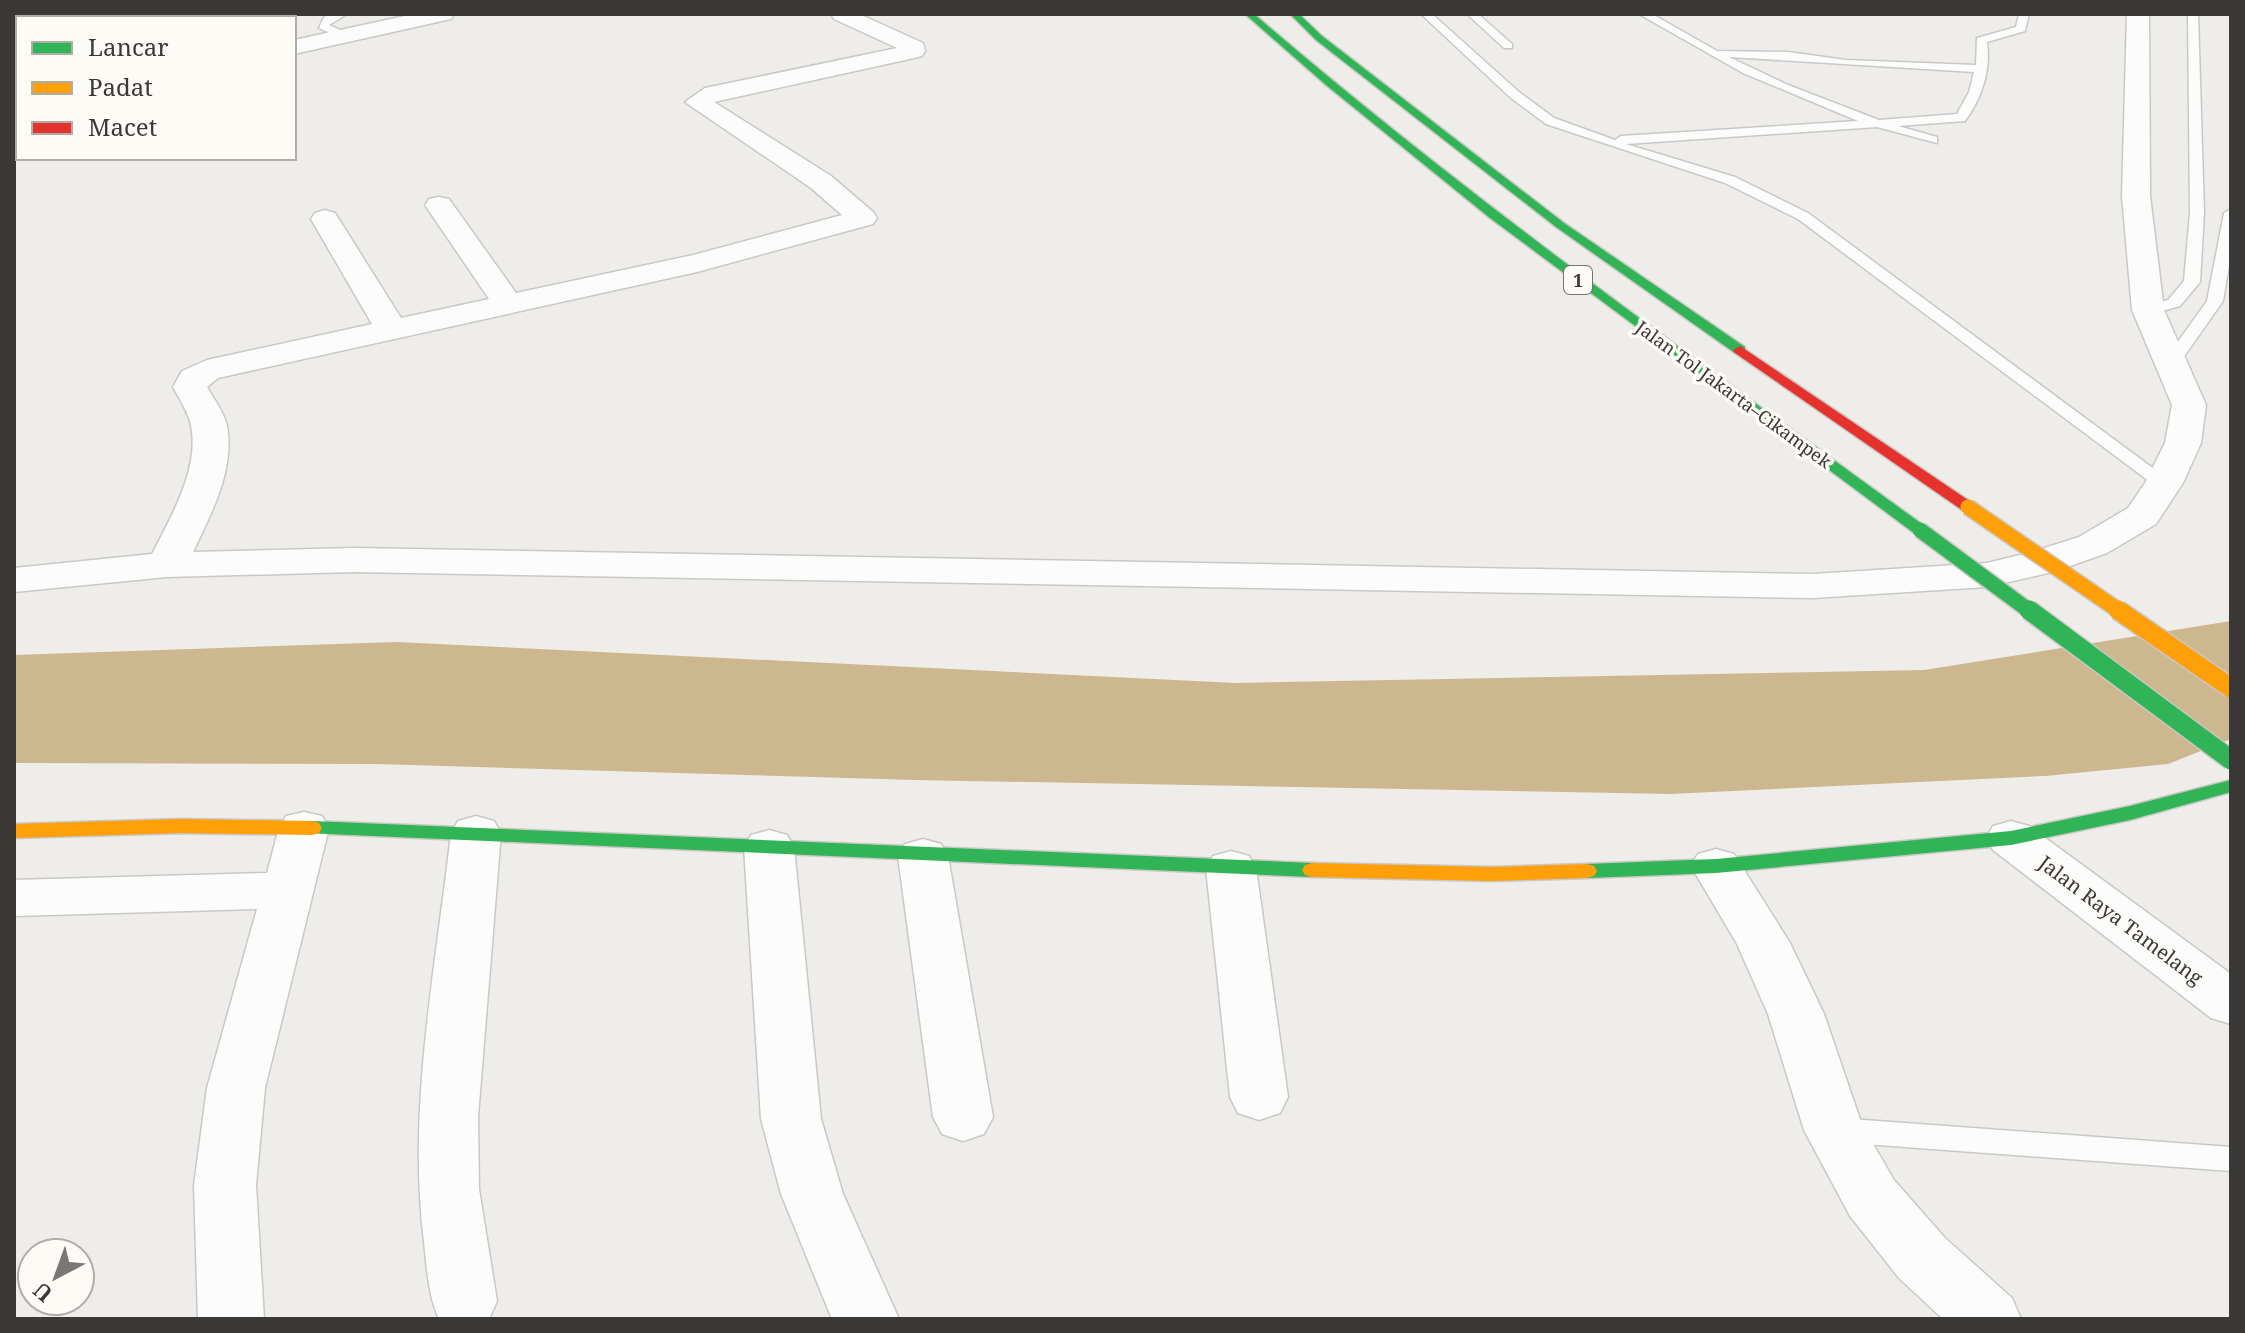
<svg xmlns="http://www.w3.org/2000/svg" width="2245" height="1333" font-family="'Noto Serif',serif">
  <style>
    .water { fill: #cdb78e }
    .lines { fill: none; stroke-linecap: round; stroke-linejoin: round }
    .lane-casing { stroke: #c9c8c5; stroke-width: 3 }
    .street-casing { stroke: #c9c8c5; stroke-width: 3 }
    .fast-casing { stroke: #c9c8c5; stroke-width: 3 }
    .slow-casing { stroke: #c9c8c5; stroke-width: 3 }
    .jam-casing { stroke: #c9c8c5; stroke-width: 3 }
    .lane { fill: #fdfcfc; fill-rule: evenodd }
    .street { fill: #fdfcfc; fill-rule: evenodd }
    .fast { fill: #30b455; fill-rule: evenodd }
    .slow { fill: #ff9f0a; fill-rule: evenodd }
    .jam { fill: #e5322d; fill-rule: evenodd }
    .fast-bridge-far1-casing { stroke: #c9c8c5; stroke-width: 18; stroke-linecap: butt }
    .fast-bridge-casing { stroke: #c9c8c5; stroke-width: 22; stroke-linecap: butt }
    .slow-bridge-far1-casing { stroke: #c9c8c5; stroke-width: 18; stroke-linecap: butt }
    .slow-bridge-casing { stroke: #c9c8c5; stroke-width: 22; stroke-linecap: butt }
    .fast-bridge-far1 { stroke: #30b455; stroke-width: 15 }
    .fast-bridge { stroke: #30b455; stroke-width: 19 }
    .slow-bridge-far1 { stroke: #ff9f0a; stroke-width: 15 }
    .slow-bridge { stroke: #ff9f0a; stroke-width: 19 }
    .labels { text-anchor: middle; dominant-baseline: central; stroke-width: 7; stroke-linejoin: round; paint-order: stroke }
    .shield { fill: #fdfbf6; stroke: #747370; stroke-width: 2 }
    .shield-label { font-size: 18px; font-weight: bold; fill: #3a3937 }
    .far-street-label { font-size: 18px; fill: #3a3937; stroke: #fdfbf6 }
    .street-label { font-size: 20px; fill: #3a3937; stroke: #fdfbf6 }
  </style>
  <rect width="100%" height="100%" fill="#efedea"/>
  <!-- water -->
  <path class="water" d="M2231 621V739L2168 764 2045 776 1670 794 915 780 377 764 14 763V655L397 642 1236 683 1924 670Z"/>
  <g class="lines">
    <!-- lane casing -->
    <g class="lane-casing">
      <path id="lane" d="M332 14H347L329 25 349 34V38H341L319 28 324 17Z
        M1421 14H1432L1519 92 1554 118 1615 140 1621 136 1858 121 1743 73 1639 14H1652L1717 51 1788 52 1846 60 1976 65 1977 38 2016 27 2019 14H2029L2025 31 1987 42C1991 70 1982 98 1965 121L1898 126 1937 137V143L1877 127 1626 144 1735 177 1808 213 2173 483 2171 487H2157L1798 219 1725 183 1546 124 1511 98ZM1729 57 1974 72 1969 92 1957 114 1879 120 1788 85Z
        M1467 14H1478L1512 44V48H1504Z
        M2188 14H2198L2204 213 2200 282 2180 306 2148 315 2140 310 2142 307 2168 300 2184 281 2190 213Z
        M2231 209V254L2223 301 2176 368H2164L2162 364 2207 301 2224 213Z
        M1837 1118 2231 1147V1171L1837 1142 1826 1139 1822 1130 1826 1121Z"/>
    </g>
    <!-- street casing -->
    <g class="street-casing">
      <path id="street" d="M222 14H249L252 18H225Z
        M414 14H454L451 19 294 54V40Z
        M831 14H859L923 43 925 51 922 56 914 58 714 102 831 176 873 212 877 218 873 224 697 272 218 378 207 387C214 399 224 412 227 426 235 470 211 514 193 552L354 548 1813 574 1987 563 2028 553 2079 537 2128 508 2145 483 2165 443 2172 405 2132 310 2122 196 2127 14H2149L2150 196 2164 310 2206 405 2201 443 2183 483 2156 524 2107 553 2053 572 1987 587 1813 598 354 572 167 577 14 592V568L152 554C171 517 202 465 190 421 186 409 179 398 173 387L182 371 207 360 372 324 311 219 315 213 325 210 335 213 401 318 489 299 425 205 429 199 439 197 449 199 516 293 693 255 842 215 811 188 685 102 705 88 897 48 834 19Z
        M18 101V115L14 116V102Z
        M304 812 322 816 329 828 265 1088 256 1185 264 1319H198L194 1185 207 1088 257 909 14 916V880L267 873 279 828 286 816Z
        M476 816 494 821 501 833 478 1117 479 1189 497 1301 489 1319H439C428 1295 427 1268 424 1242 407 1108 436 967 451 833L458 821Z
        M2011 821 2029 826 2231 974V1024L2211 1018 1993 850 1986 838 1993 826Z
        M769 830 787 835 794 847 821 1119 843 1194 899 1319H832L781 1194 761 1119 744 847 751 835Z
        M923 839 941 844 948 856 993 1117 984 1134 963 1141 942 1134 933 1117 898 856 905 844Z
        M1716 849 1734 854 1790 943 1824 1014 1862 1125 1894 1180 1945 1238 2012 1298 2021 1319H1943L1899 1278 1850 1216 1804 1130 1768 1014 1737 944 1691 866 1698 854Z
        M1231 851 1249 856 1256 868 1288 1097 1280 1113 1259 1120 1238 1113 1230 1097 1206 868 1213 856Z"/>
    </g>
    <!-- fast casing -->
    <g class="fast-casing">
      <path id="fast" d="M1245 14H1254C1468 198 1697 361 1926 527L1928 530 1926 533H1914L1490 218 1326 85Z
        M1290 14H1299L1322 36 1564 223 1745 347V353H1735L1556 227 1316 40Z
        M2231 780V792L2130 820 2011 845 1716 873 1587 878 1580 876 1577 871 1580 866 1587 864 1716 859 2011 831 2130 806Z
        M312 821 1312 863 1319 865 1322 870 1319 875 1312 877 305 833 302 828 305 823Z"/>
    </g>
    <!-- slow casing -->
    <g class="slow-casing">
      <path id="slow" d="M181 819 312 821 319 823 322 828 319 833 312 835 181 833 14 838V824Z
        M1312 863 1492 867 1587 864 1594 866 1597 871 1594 876 1587 878 1492 881 1312 877 1305 875 1302 870 1305 865Z"/>
    </g>
    <!-- jam casing -->
    <g class="jam-casing">
      <path id="jam" d="M1740 346 1974 504 1976 507 1974 510H1962L1735 353 1733 350Z"/>
    </g>
    <!-- lane -->
    <use href="#lane" class="lane"/>
    <!-- street -->
    <use href="#street" class="street"/>
    <!-- fast -->
    <use href="#fast" class="fast"/>
    <!-- slow -->
    <use href="#slow" class="slow"/>
    <!-- jam -->
    <use href="#jam" class="jam"/>
    <!-- fast-bridge-far1 casing -->
    <g class="fast-bridge-far1-casing">
      <path id="fast-bridge-far1" d="M1920 530 2031 612"/>
    </g>
    <!-- fast-bridge casing -->
    <g class="fast-bridge-casing">
      <path id="fast-bridge" d="M2029 610 2231 760"/>
    </g>
    <!-- slow-bridge-far1 casing -->
    <g class="slow-bridge-far1-casing">
      <path id="slow-bridge-far1" d="M1968 507 2121 612"/>
    </g>
    <!-- slow-bridge casing -->
    <g class="slow-bridge-casing">
      <path id="slow-bridge" d="M2118 610 2231 688"/>
    </g>
    <!-- fast-bridge-far1 -->
    <use href="#fast-bridge-far1" class="fast-bridge-far1"/>
    <!-- fast-bridge -->
    <use href="#fast-bridge" class="fast-bridge"/>
    <!-- slow-bridge-far1 -->
    <use href="#slow-bridge-far1" class="slow-bridge-far1"/>
    <!-- slow-bridge -->
    <use href="#slow-bridge" class="slow-bridge"/>
  </g>
  <g class="labels">
    <!-- shield labels -->
    <rect class="shield" x="1564" y="266" width="28" height="28" rx="6"/>
    <g class="shield-label">
      <text x="1578" y="280">1</text>
    </g>
    <!-- far-street labels -->
    <g class="far-street-label">
      <text transform="translate(1734 394) rotate(36)">Jalan Tol Jakarta–Cikampek</text>
    </g>
    <!-- street labels -->
    <g class="street-label">
      <text transform="translate(2121 920) rotate(37)">Jalan Raya Tamelang</text>
    </g>
  </g>
  <!-- border -->
  <rect width="2245" height="1333" fill="none" stroke="#3a3937" stroke-width="32"/>
  <!-- legend -->
  <rect x="16" y="16" width="280" height="144" fill="#fdfbf6" stroke="#afadaa" stroke-width="2"/>
  <rect x="32" y="42" width="40" height="12" fill="#30b455" stroke="#afadaa" stroke-width="2"/>
  <text x="88" y="56" font-size="24" fill="#3a3937">Lancar</text>
  <rect x="32" y="82" width="40" height="12" fill="#ff9f0a" stroke="#afadaa" stroke-width="2"/>
  <text x="88" y="96" font-size="24" fill="#3a3937">Padat</text>
  <rect x="32" y="122" width="40" height="12" fill="#e5322d" stroke="#afadaa" stroke-width="2"/>
  <text x="88" y="136" font-size="24" fill="#3a3937">Macet</text>
  <!-- north arrow -->
  <g transform="translate(56 1277) rotate(221)"><circle r="38" fill="#fdfbf6" stroke="#afadaa" stroke-width="2"/>
  <path d="M0-6L14 30L0 20L-14 30Z" fill="#797876"/>
  <text y="-12" font-size="22" font-weight="bold" text-anchor="middle" fill="#3a3937">U</text>
  </g>
</svg>
